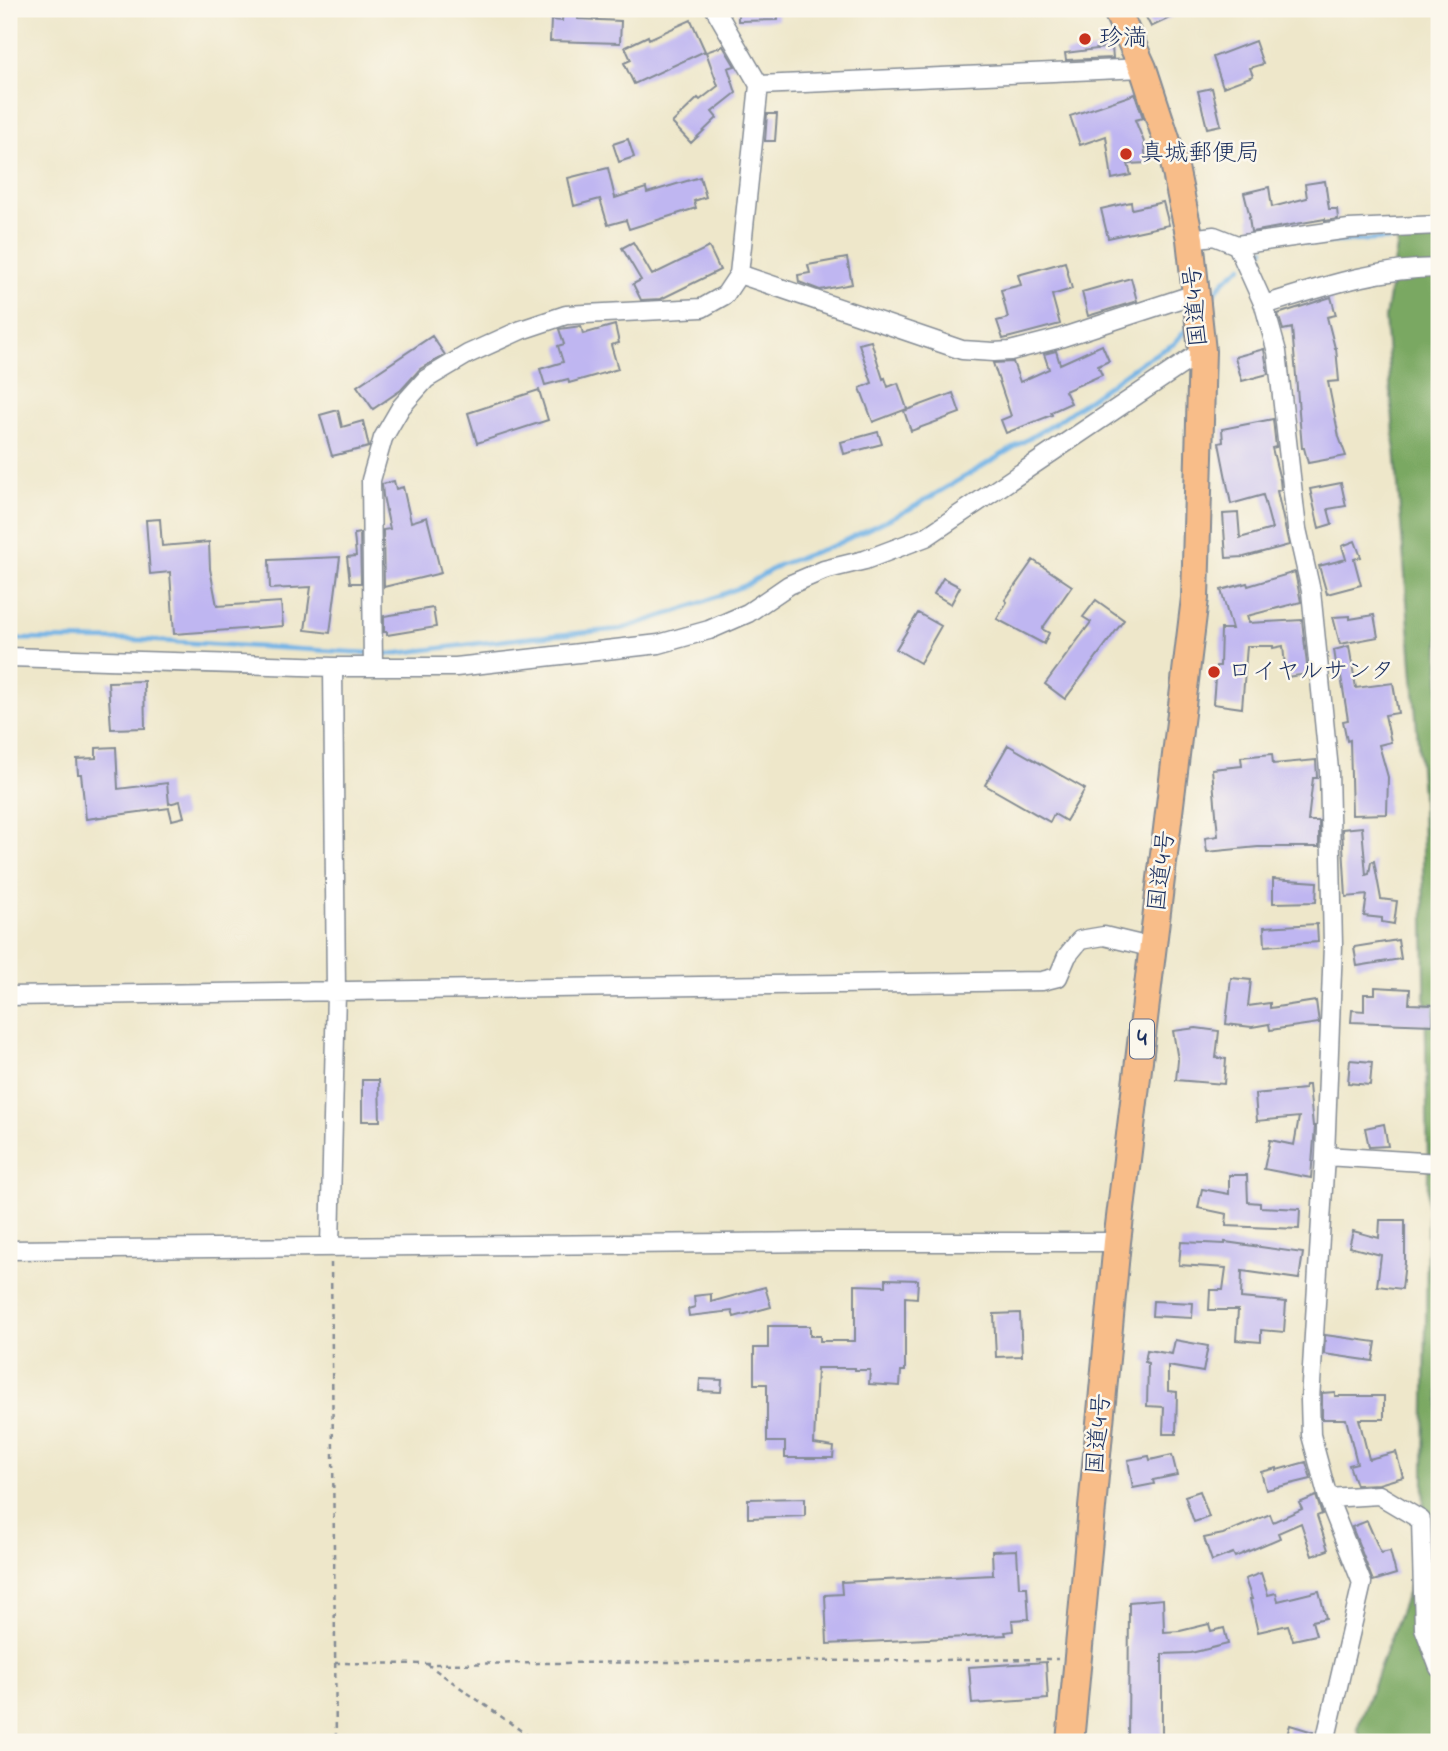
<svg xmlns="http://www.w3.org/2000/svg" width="1448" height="1751" font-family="'Indie Flower','Klee One',sans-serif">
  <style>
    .forest { fill: #7aa862; stroke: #4a6c60; stroke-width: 2 }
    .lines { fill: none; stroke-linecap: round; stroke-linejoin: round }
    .stream { stroke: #72b3e6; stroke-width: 4.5 }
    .building { fill: #bfb6f1 }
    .minor-casing { stroke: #848b94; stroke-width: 21 }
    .highway-casing { stroke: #848b94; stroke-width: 30 }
    .path { stroke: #848b94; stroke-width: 2.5; stroke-dasharray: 5 5; stroke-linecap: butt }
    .minor { stroke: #fff; stroke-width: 18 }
    .highway { stroke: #f8bd89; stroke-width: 26 }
    .poi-dot { fill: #c8321e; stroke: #fbf7ec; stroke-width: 2.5 }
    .labels { text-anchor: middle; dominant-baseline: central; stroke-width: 5; stroke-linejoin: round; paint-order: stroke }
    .shield { fill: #fbf7ec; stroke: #5e6b89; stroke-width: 2 }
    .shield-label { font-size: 23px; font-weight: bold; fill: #1b2f5e }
    .poi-label { font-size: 24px; fill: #1b2f5e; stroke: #fbf7ec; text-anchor: start }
    .street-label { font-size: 24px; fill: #1b2f5e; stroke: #fbf7ec }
  </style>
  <rect width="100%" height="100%" fill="#fbf7ec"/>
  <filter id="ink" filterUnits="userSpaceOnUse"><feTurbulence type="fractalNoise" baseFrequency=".0143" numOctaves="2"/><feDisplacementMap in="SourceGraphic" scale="14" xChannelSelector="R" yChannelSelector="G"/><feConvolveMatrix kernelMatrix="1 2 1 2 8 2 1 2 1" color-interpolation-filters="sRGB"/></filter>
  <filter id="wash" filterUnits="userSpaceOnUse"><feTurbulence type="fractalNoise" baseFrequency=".00686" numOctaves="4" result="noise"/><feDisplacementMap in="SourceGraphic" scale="28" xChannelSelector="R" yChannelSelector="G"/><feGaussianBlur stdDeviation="1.57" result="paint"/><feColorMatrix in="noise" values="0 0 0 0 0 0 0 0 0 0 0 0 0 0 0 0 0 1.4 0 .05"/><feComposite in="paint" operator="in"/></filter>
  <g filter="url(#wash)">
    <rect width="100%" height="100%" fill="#eee7ca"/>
    <!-- forest -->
    <path class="forest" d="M1439 238V1742H1363L1357 1729 1423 1550 1428 1170 1422 794 1385 318 1398 241Z"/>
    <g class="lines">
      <!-- stream -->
      <path class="stream" d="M1307 243 1439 237
        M1249 260 1264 249
        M1207 302 1225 280 1242 266
        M9 639 141 640 368 653
        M377 653 391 654 524 638 622 629 690 607 746 585 779 565 835 545 910 509 981 467 1058 421 1143 361 1174 344 1189 326"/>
    </g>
    <g id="blocks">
      <!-- building -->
      <path class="building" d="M563 9 578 10V19L621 21 620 43 550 41 551 20 562 21Z
        M738 9H778V20L738 21Z
        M1142 9H1188L1151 27Z
        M691 20 705 51 634 84 624 63 631 60 625 47 648 36 649 39Z
        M1255 41 1263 64 1250 68 1253 76 1223 87 1213 57Z
        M723 46 735 66 728 68 736 93 712 112 717 118 691 143 672 123 698 98 700 100 718 86 706 52Z
        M1112 47 1113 58 1066 60 1065 53Z
        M1212 88 1221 125 1207 128 1198 91Z
        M1135 94 1143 118 1135 120 1144 142 1146 163 1128 164 1131 175 1112 179 1106 136 1080 145 1070 116Z
        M767 114H777L775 141H765Z
        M628 139 634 157 619 162 613 144Z
        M608 168 615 198 646 188 647 193 700 177 706 197 694 201 696 208 629 229 626 220 608 225 600 199 574 206 568 178Z
        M1325 181 1329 209H1337L1338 219 1325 221V219L1251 232 1249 217H1250L1244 193 1269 187 1272 207 1307 198 1305 184Z
        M1131 202 1132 209 1163 202 1169 225 1108 238 1101 209Z
        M633 242 652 275 709 247 720 270 661 299 641 300 633 284 641 280 622 248Z
        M847 258 852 284 820 290 799 282 798 275 810 273 808 265Z
        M1065 262 1072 289 1052 295 1060 324 1003 339 997 321 1008 318 1001 290 1021 285 1018 275Z
        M1131 278 1137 301 1088 316 1082 292Z
        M1331 297 1336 315 1327 317 1335 348H1336L1339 381 1328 382 1339 437 1346 456 1308 463 1304 448H1302L1292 328 1283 330 1278 314Z
        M615 325 619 343 611 345 618 369 569 383 568 379 545 385 540 369 563 362 558 346 564 344 559 329 581 326 583 334Z
        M432 336 445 355 420 369 401 390 373 409 357 386Z
        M871 341 883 379 885 378 888 387 898 383 907 409 873 422 860 388 872 383 859 344Z
        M1102 345 1109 361 1098 366 1102 375 1065 391 1071 403 1051 412 1052 415 1006 433 1001 420 1011 416 993 363 1013 362 1020 382 1049 369 1044 354 1056 351 1060 364Z
        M1264 349 1268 374 1242 381 1235 357Z
        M539 390 548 420 477 443 468 413Z
        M953 393 960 413 911 431 904 411Z
        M338 410 342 427 363 421 369 447 332 456 320 415Z
        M1273 419 1276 447 1272 448 1280 480 1281 490 1277 491 1289 545 1244 557 1226 558 1223 514 1238 513 1240 538 1272 529 1263 495 1231 504 1219 443 1223 442 1222 429Z
        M878 432 882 444 844 454 841 442Z
        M394 481 396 489 403 487 411 522 427 517 441 573 384 587 383 530 390 529 383 496 382 484Z
        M1341 483 1346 506 1328 509 1332 524 1319 528 1310 489Z
        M160 519 162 546 209 542 210 569 217 606 281 602 283 626 174 634 170 572 150 574 146 520Z
        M360 533 361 583H350L347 557 356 556 354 534Z
        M1355 541 1361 557 1354 559 1361 585 1327 594 1319 566 1346 559 1342 546Z
        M340 557 330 633 305 630 311 587 270 589 269 560Z
        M1033 560 1072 586 1042 629 1049 633 1044 644 997 619 1007 602 1005 600Z
        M1295 572 1301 602 1247 616 1249 623 1302 620 1308 674 1286 677 1283 646 1273 648V646H1247L1242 708 1213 704 1216 666H1220L1221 629H1232L1221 590 1247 583 1248 586Z
        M943 578 960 587 951 604 934 594Z
        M1096 600 1124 620 1065 699 1045 684 1091 622 1083 617Z
        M433 608 436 627 387 635V632H384V616Z
        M918 613 941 626 920 663 896 649Z
        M1374 615 1378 637 1340 644 1333 617 1350 616V619Z
        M1349 646 1356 688 1393 683 1398 713 1385 715 1391 742 1379 745 1388 777 1387 814 1352 815 1350 740 1347 741 1343 721 1348 720 1340 670H1337L1334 650Z
        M144 681 145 728 111 729 108 682Z
        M1008 745 1085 789 1066 821 1054 814 1050 822 985 785Z
        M116 747 118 789 167 783 169 804 180 801 184 817 172 820 169 808 86 819 81 774H78L77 759 96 758V748Z
        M1272 754 1273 764 1316 760 1317 778H1313L1308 821H1319V847H1258L1207 852 1205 838 1218 836 1212 769 1242 766 1241 757Z
        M1362 827 1366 875 1369 874 1371 862 1374 861 1381 899 1397 901 1394 924 1382 922V918L1364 916 1367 895 1346 897 1342 829Z
        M1273 879 1317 882 1316 902 1273 903Z
        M1317 924 1318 942 1265 946 1264 927Z
        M1398 940 1401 959 1357 966 1354 947Z
        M1231 978 1251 980 1248 1006 1270 1003V1008L1316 1001 1319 1023 1270 1030 1269 1024 1252 1027 1226 1024Z
        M1375 987 1410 989 1409 1004 1434 1005 1433 1025 1351 1022 1352 1010 1364 1011V994H1375Z
        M1196 1028 1219 1031 1216 1058 1226 1059 1224 1084 1176 1080 1178 1060 1173 1031Z
        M1350 1060 1372 1062 1370 1085 1348 1083Z
        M362 1080H379L380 1121H362Z
        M1305 1085H1309L1313 1126H1315L1311 1178 1264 1169 1270 1140 1294 1145 1299 1117 1257 1121 1255 1094 1304 1089Z
        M1384 1124 1388 1146 1369 1147 1365 1128Z
        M1229 1175H1247L1248 1202 1260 1203V1207L1300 1209 1299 1229 1226 1226 1227 1214 1198 1208 1202 1189 1229 1194Z
        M1380 1220H1405V1262L1402 1289 1377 1286 1381 1255 1349 1247 1353 1231 1379 1238Z
        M1181 1242 1225 1244V1242L1303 1253 1299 1279 1242 1271 1241 1298 1286 1302 1284 1332 1261 1330V1342L1236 1340 1238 1310H1209L1210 1290H1223L1226 1268 1179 1265Z
        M886 1279 918 1280 917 1298 905 1297V1371H901L900 1386 869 1384 870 1370H855V1368H817L814 1444 834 1447 833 1458H785V1442H767V1384H754V1348H768V1326H810V1336H820V1341H855V1285L886 1286Z
        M765 1287 771 1307 734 1317 732 1311 689 1316 688 1309 695 1307 694 1296 711 1294V1302Z
        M1153 1301 1193 1303 1192 1318 1152 1316Z
        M1020 1313 1022 1356 996 1357 994 1314Z
        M1325 1335 1376 1342 1373 1361 1324 1354Z
        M1175 1340 1208 1346 1203 1372 1168 1366V1391L1177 1392 1176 1434H1163L1164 1407 1147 1406 1148 1363 1145 1362 1147 1350 1172 1354Z
        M700 1379 722 1380 721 1392 699 1391Z
        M1335 1392V1396H1384V1419H1359L1369 1459 1396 1452 1403 1477 1379 1484 1356 1485 1349 1465 1357 1463 1346 1419H1322V1393Z
        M1172 1455 1177 1475 1153 1480 1154 1484 1133 1488 1128 1460 1149 1456 1150 1460Z
        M1306 1462 1311 1479 1266 1490 1261 1472 1277 1468V1470Z
        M1200 1491 1209 1517 1194 1522 1185 1496Z
        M1316 1496 1322 1514 1317 1516 1328 1550 1312 1556 1301 1523 1278 1533 1280 1538 1235 1557 1233 1553 1212 1561 1204 1538 1223 1534 1270 1514 1273 1522 1302 1509 1299 1503Z
        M805 1498V1516L748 1518V1499Z
        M1367 1521 1381 1553 1390 1551 1396 1574 1373 1581 1352 1527Z
        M1017 1550 1019 1587H1027L1029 1619 1012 1620 1013 1631 1005 1632 1006 1635 827 1644 825 1595 842 1594 841 1582 993 1575 992 1551Z
        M1261 1573 1268 1595 1276 1593 1278 1601 1319 1591 1326 1618 1312 1621 1316 1635 1293 1640 1288 1625 1258 1632 1250 1599H1252L1245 1579Z
        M1163 1599 1164 1632 1180 1631 1209 1624 1211 1631 1224 1628 1228 1644 1191 1653 1162 1654V1742H1136V1740H1128L1129 1602Z
        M1046 1662 1048 1699 972 1704 969 1667Z
        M1290 1725 1313 1732 1310 1742H1285Z"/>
    </g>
  </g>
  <g filter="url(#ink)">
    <use href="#blocks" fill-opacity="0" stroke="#848b94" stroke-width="2"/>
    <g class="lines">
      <!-- minor casing -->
      <g class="minor-casing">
        <path id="minor" d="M759 85 1143 68
          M1190 239 1214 236 1237 245 1349 229 1439 225
          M1237 245 1264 305 1277 352 1297 529 1311 591 1329 770 1333 945 1325 1156 1310 1400 1311 1435 1328 1498 1362 1583 1325 1742
          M739 274 962 350 994 352 1010 351 1057 339 1198 293
          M1264 305C1322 287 1378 268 1439 268
          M9 657 333 667H456L659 644 709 630 748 613 789 585 824 570 865 560 926 537 1202 351
          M373 666 371 480 383 438 401 407 426 379 468 354 521 330 566 315 702 308 725 295 739 274 759 85 715 9
          M9 996 1042 981 1058 977 1067 956 1080 940 1104 936 1154 948
          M1325 1156 1439 1163
          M330 1246 336 992 333 667
          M9 1250 820 1242H1117
          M1328 1498 1379 1495 1421 1520 1424 1628 1439 1668"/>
      </g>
      <!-- highway casing -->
      <g class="highway-casing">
        <path id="highway" d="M1070 1742 1117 1242 1195 598 1202 351 1190 239 1174 163 1143 68 1116 9"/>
      </g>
      <!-- path -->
      <path class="path" d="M331 1263 336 1742
        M335 1663 427 1664 1058 1659
        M427 1664 537 1742"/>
      <!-- minor -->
      <use href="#minor" class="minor"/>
      <!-- highway -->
      <use href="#highway" class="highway"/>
    </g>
  </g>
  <!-- markers -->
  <g class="poi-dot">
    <circle cx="1085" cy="39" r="7"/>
    <circle cx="1126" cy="154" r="7"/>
    <circle cx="1214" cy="672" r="7"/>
  </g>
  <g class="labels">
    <!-- shield labels -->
    <rect class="shield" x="1130" y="1019.5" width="24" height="39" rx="5"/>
    <g class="shield-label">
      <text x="1142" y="1039">4</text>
    </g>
    <!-- poi labels -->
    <g class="poi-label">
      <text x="1099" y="39">珍満</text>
      <text x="1140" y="154">真城郵便局</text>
      <text x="1228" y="672">ロイヤルサンタ</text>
    </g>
    <!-- street labels -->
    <g class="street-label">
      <text transform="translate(1197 306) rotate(-95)">国道4号</text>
      <text transform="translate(1163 871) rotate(-83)">国道4号</text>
      <text transform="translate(1100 1434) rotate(-85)">国道4号</text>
    </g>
  </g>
  <!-- margin -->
  <rect width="1448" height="1751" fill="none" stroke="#fbf7ec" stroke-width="35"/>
</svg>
